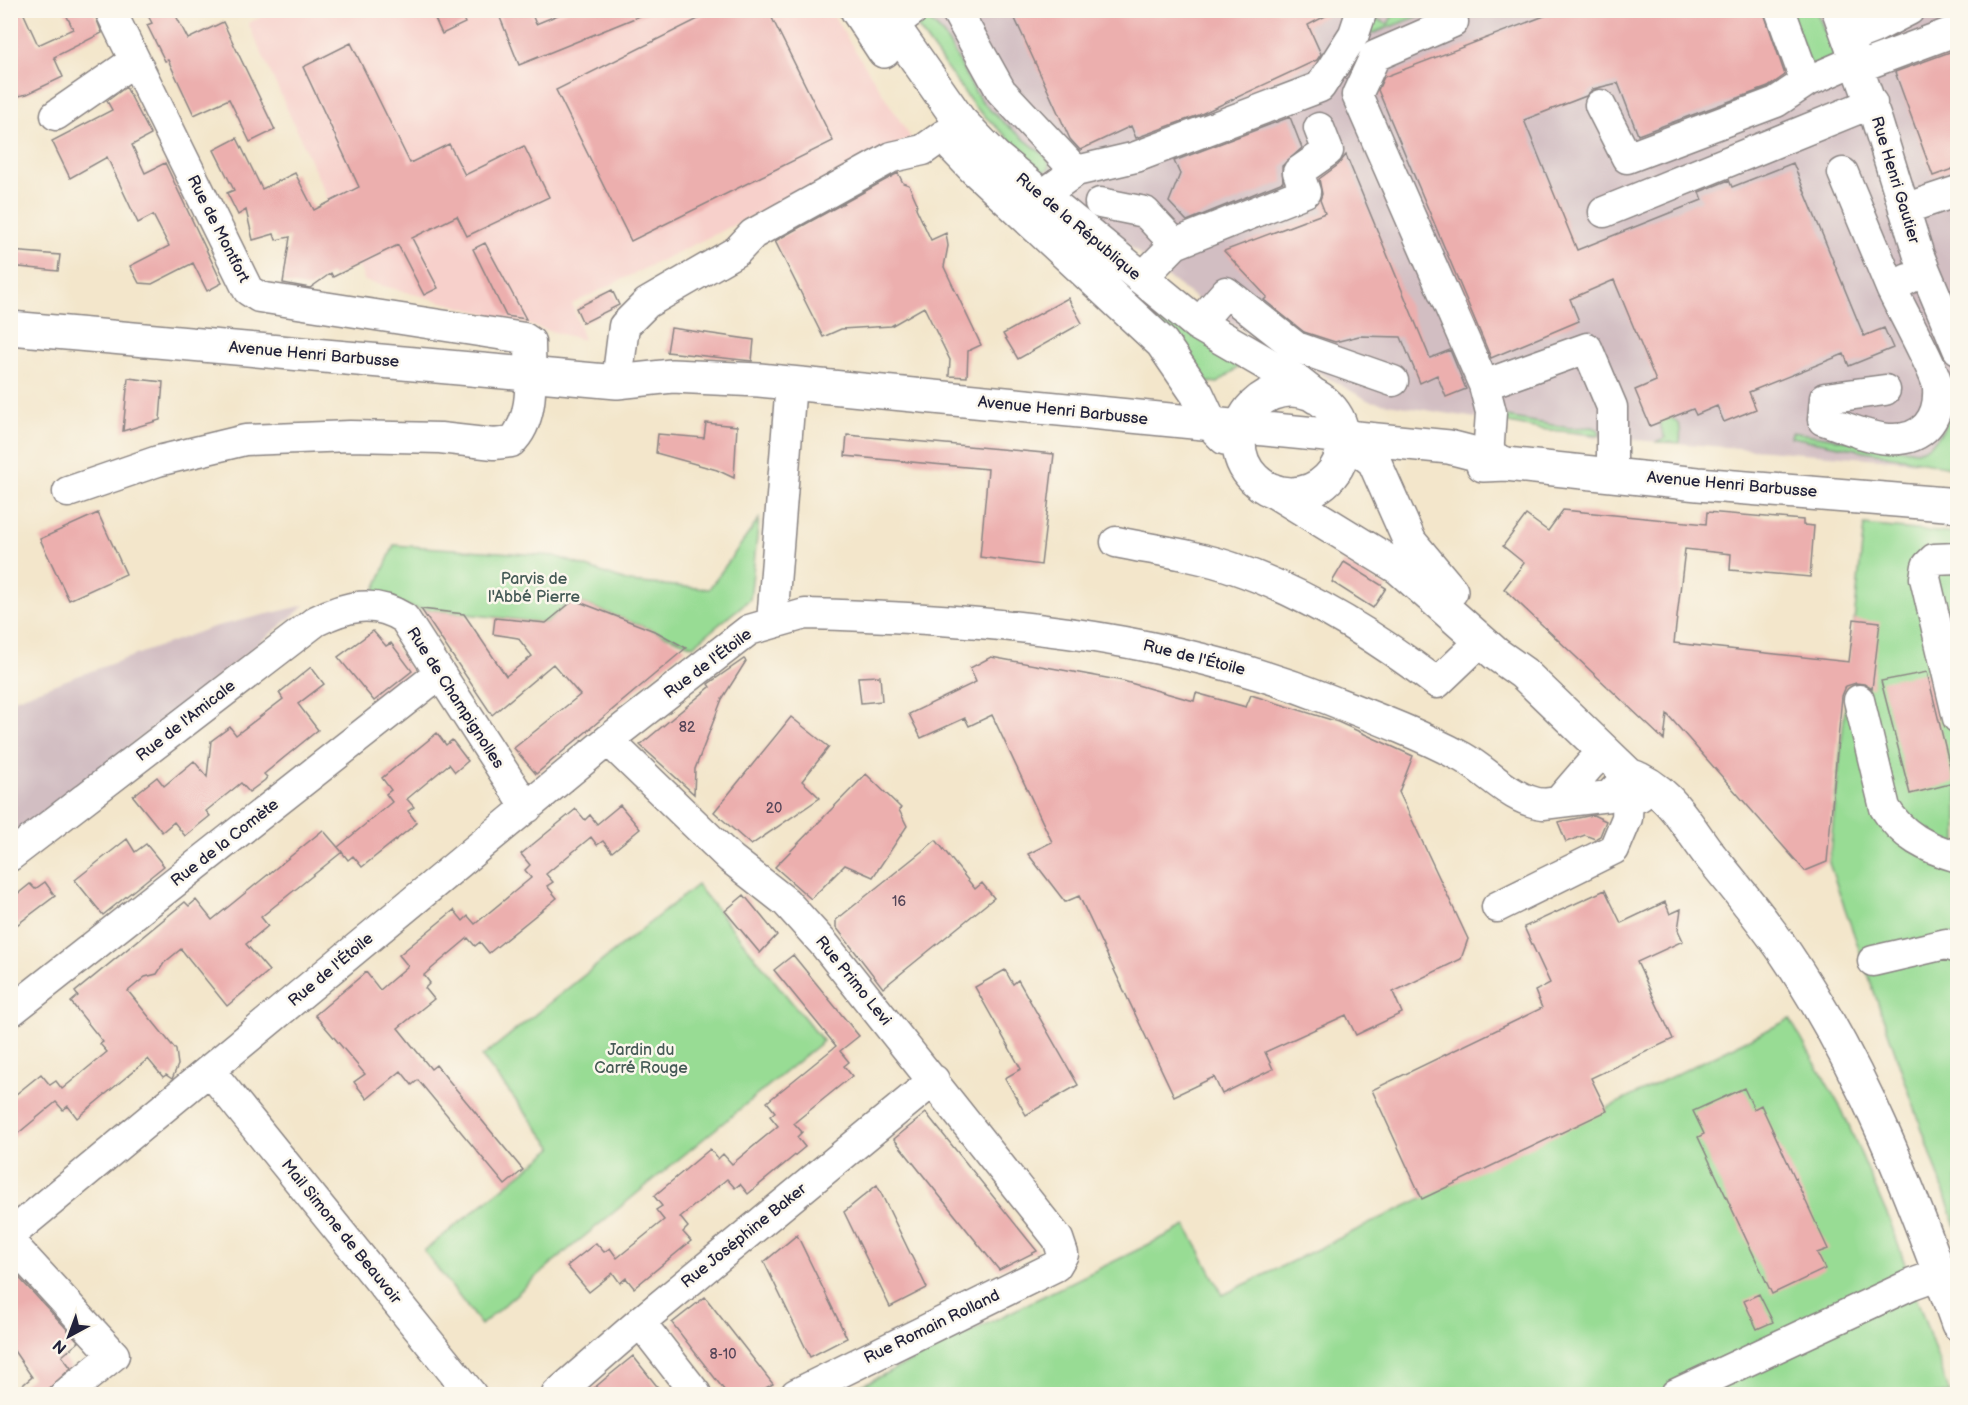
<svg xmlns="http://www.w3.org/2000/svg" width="1968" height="1405" font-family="'Balsamiq Sans',sans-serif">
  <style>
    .built { fill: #f7d0cb }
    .industrial { fill: #d2bec2 }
    .green { fill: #98dc94; stroke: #5d7f68; stroke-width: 1.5 }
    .building { fill: #ecafae }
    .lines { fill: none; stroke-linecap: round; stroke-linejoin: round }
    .minor-casing { stroke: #8a8483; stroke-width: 33 }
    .major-casing { stroke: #8a8483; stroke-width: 36 }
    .minor { stroke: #fff; stroke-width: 30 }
    .major { stroke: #fff; stroke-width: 33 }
    .labels { text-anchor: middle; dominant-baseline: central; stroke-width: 5; stroke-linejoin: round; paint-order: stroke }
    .number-label { font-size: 14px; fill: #544558 }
    .street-label { font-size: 16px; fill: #22223b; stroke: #fbf7ec }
    .park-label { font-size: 16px; fill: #455a56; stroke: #fbf7ec }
  </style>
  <rect width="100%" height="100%" fill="#fbf7ec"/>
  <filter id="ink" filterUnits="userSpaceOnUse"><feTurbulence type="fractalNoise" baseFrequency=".0167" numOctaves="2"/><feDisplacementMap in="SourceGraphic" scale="12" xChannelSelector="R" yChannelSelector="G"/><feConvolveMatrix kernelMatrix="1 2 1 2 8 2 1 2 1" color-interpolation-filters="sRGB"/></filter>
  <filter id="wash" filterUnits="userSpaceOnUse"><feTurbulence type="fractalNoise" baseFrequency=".008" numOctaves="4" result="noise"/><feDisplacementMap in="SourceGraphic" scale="24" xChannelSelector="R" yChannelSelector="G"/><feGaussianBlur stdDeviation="1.35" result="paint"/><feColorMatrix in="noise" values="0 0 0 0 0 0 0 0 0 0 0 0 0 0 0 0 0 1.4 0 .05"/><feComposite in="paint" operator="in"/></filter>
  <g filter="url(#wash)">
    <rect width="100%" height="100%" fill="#f3e6cb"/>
    <!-- built -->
    <path class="built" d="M277 10 830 11 911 138 572 304 584 340 365 281 248 23Z"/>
    <!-- industrial -->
    <path class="industrial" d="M905 11H1957V465L1595 437 1369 401 1222 318 1162 273 1074 198 974 106Z
      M306 605 216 678 11 840V700L213 627Z"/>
    <!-- green -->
    <path class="green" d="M1395 11H1433L1357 39 1369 16 1388 24Z
      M1790 11H1816L1834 53 1833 57 1811 67Z
      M923 17C951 32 960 71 978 96 992 116 1028 141 1047 158L1050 167 1044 172 974 106 913 21Z
      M934 98 1243 363 1218 383 1199 381Z
      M1954 397C1961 415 1962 452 1950 467L1791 437 1792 432 1916 451C1941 445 1949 420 1954 397Z
      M1507 417 1569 428 1593 427 1599 430 1600 435 1539 429 1504 422Z
      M1672 418C1682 425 1681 432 1680 443L1657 442 1665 438 1658 420Z
      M759 519 750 599 693 646 572 599 546 623 413 608 373 594 394 545 555 556 629 582 709 589Z
      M1864 525 1957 534V1229L1829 863Z
      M697 885 823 1041 558 1258 481 1325 424 1251 553 1148 482 1057Z
      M1790 1019 1842 1110 1891 1224 1950 1394H844L1186 1226 1223 1295Z"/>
    <g id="blocks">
      <!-- building -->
      <path class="building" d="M10 10H22L38 45 73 29 64 10H93L102 33 54 57 63 77 27 94 10 98Z
        M145 10H173L188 39 223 22 275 130 250 142 229 99 194 115 168 60 165 61 147 25 152 23Z
        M431 10H459L465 23 442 34Z
        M497 10H530L536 24 570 10 652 11 519 65Z
        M716 10H768L833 141 631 241 556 90Z
        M1011 10H1337L1308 25 1321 54 1317 60 1199 115 1136 138 1131 126 1080 150 1070 139Z
        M1560 10H1763L1785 75 1768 87 1638 135 1618 83 1593 89 1586 96 1524 120 1577 250 1702 200 1699 192 1729 180 1732 187 1793 163 1864 336 1884 328 1893 348 1849 366 1844 354 1749 392 1756 409 1724 422 1717 406 1696 415 1693 409 1650 426 1635 390 1656 381 1614 280 1570 299 1579 321 1491 358 1378 90 1384 77Z
        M351 43 410 163 449 144 465 175 524 146 549 197 467 236 457 216 412 238 438 288 424 295 398 245 333 277 331 273 310 288 283 283 290 237 276 240 274 234 253 240 246 210 238 215 227 193 234 190 214 150 237 138 262 189 295 173 314 210 359 187 303 67Z
        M1958 49V167L1933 176 1895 72Z
        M126 87 151 135 132 145 145 173 165 163 222 283 207 291 193 263 152 284 139 283 130 266 169 246 153 215 138 223 107 157 70 178 52 141 112 110 107 101Z
        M1290 117 1302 148 1282 166 1283 182 1187 221 1169 202 1180 174 1174 161Z
        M1346 155 1430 358 1450 350 1466 389 1446 397 1437 375 1420 383 1401 337 1359 336 1335 342 1304 332 1264 300 1267 297 1224 251 1325 213 1320 200 1322 194 1319 179 1338 165Z
        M898 173 903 183 909 185 917 203 916 208 931 240 946 233 948 246 944 267 981 345 968 351 967 377 949 376 950 360 924 307 891 326 841 329 823 337 775 241Z
        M485 243 526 319 506 316 473 249Z
        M10 251 60 255 58 271 10 266Z
        M612 290 619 305 583 323 576 308Z
        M1068 298 1082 323 1018 359 1003 334Z
        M671 328 754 340 752 361 667 352Z
        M128 378 163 382 160 420 123 431Z
        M706 423 737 426 734 478 717 470 656 453 658 434 704 438Z
        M847 435 1054 454 1041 565 980 557 988 469 845 456Z
        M1563 510 1706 524 1707 512 1803 520V525L1814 526 1810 577 1730 570 1731 554 1685 549 1674 643 1849 662 1854 619 1880 622 1872 689 1864 684 1856 683 1846 686 1842 696 1827 862 1805 871 1667 714 1664 740 1504 589 1524 563 1503 546 1526 515 1548 531Z
        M98 513 126 574 69 600 40 539Z
        M1344 562 1386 588 1373 608 1332 582Z
        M574 600 657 632 686 648 536 774 514 748 580 695 553 664 492 715 421 609 464 614 506 676 532 656 518 638 493 634 495 618 546 623Z
        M373 631 386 646 391 643 412 671 374 701 338 657Z
        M991 657 1123 681 1194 701 1196 693 1246 707 1251 695 1338 722 1413 756 1399 792 1468 939 1461 959 1393 992 1402 1013 1356 1035 1346 1015 1265 1052 1273 1069 1222 1094 1214 1077 1174 1096 1079 896 1065 902 1028 854 1052 842 992 715 969 726 965 718 921 738 909 714 976 682 970 668Z
        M744 659 746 661 722 699 695 769 694 794 640 745 710 687 708 684Z
        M311 667 324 684 298 704 318 730 264 774 267 777 265 780 249 792 241 783 206 811 210 816 185 836 174 822 162 832 133 796 157 777 164 786 194 761 207 777 211 741 230 727 236 735 283 699 279 693Z
        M1927 672 1954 783 1910 794 1881 681Z
        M880 676 882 701 861 703 858 677Z
        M791 717 829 747 802 781 820 798 751 845 714 812Z
        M437 733 446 745 452 740 468 761 455 772 449 764 407 799 414 807 408 811 417 823 362 867 353 856 348 860 338 847 392 802 386 794 391 790 382 778Z
        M866 774 901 808 899 810 907 826 873 877 845 865 811 899 775 867Z
        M620 805 640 829 612 852 603 841 597 845 591 837 546 874 553 882 547 886 557 898 489 953 480 942 475 946 468 938 424 975 430 983 425 988 434 999 398 1028 431 1069 436 1065 523 1170 505 1185 418 1080 412 1085 401 1071 367 1099 354 1082 365 1074 315 1015 366 972 380 990 408 966 399 955 454 910 463 921 468 916 475 924 531 878 525 870 530 865 521 854 576 809 585 820 590 815 597 824Z
        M1593 815 1606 821 1600 836 1595 839 1585 835 1566 842 1558 822Z
        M323 830 342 852 261 917 268 926 246 944 269 971 227 1006 181 949 164 963 157 974 145 977 128 991 176 1050 178 1065 172 1079 166 1075 163 1077 148 1059 77 1118 68 1106 63 1110 56 1102 10 1140V1099L41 1074 50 1085 56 1081 62 1089 107 1052 100 1044 103 1042 71 1002 78 996 75 992 185 902 189 906 196 900 212 920Z
        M127 839 135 852 146 844 164 866 103 915 75 880Z
        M936 840 975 889 982 883 994 898 883 988 836 927V920Z
        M45 882 55 896 10 930V900L30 884 35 889Z
        M1605 890 1621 923 1665 902 1670 914 1681 909 1678 930 1683 941 1637 962 1673 1039 1591 1078 1607 1111 1422 1199 1372 1090 1542 1008 1535 991 1550 983 1524 927Z
        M744 895 777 935 760 953 725 911Z
        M793 955 859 1036 840 1051 849 1062 844 1066 852 1076 794 1123 802 1132 797 1137 805 1147 748 1194 740 1184 735 1188 727 1179 680 1217 688 1227 683 1232 691 1241 634 1288 626 1278 620 1283 613 1273 589 1292 567 1266 596 1243 604 1252 610 1248 617 1258 664 1220 656 1210 662 1206 654 1196 710 1149 718 1159 723 1154 732 1164 778 1126 770 1116 775 1112 767 1102 836 1046 774 970Z
        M1005 970 1013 984 1018 980 1078 1085 1026 1115 1005 1078 1021 1069 975 987Z
        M1744 1088 1754 1109 1761 1105 1828 1249 1817 1253 1825 1269 1772 1294 1698 1137 1704 1134 1693 1111Z
        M926 1113 1037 1251 999 1270 894 1139Z
        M877 1185 927 1288 890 1307 844 1212Z
        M797 1235 847 1338 810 1357 764 1262Z
        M10 1268 79 1342 62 1356 71 1368 42 1395H11L32 1377 10 1345Z
        M1759 1294 1773 1322 1757 1329 1744 1301Z
        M705 1297 773 1384 753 1395H728L672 1323Z
        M633 1356 664 1395H586L606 1378Z"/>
    </g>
  </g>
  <g filter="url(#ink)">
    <use href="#blocks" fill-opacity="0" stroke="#8a8483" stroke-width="1.5"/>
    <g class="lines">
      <!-- minor casing -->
      <g class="minor-casing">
        <path id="minor" d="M956 10 1001 91 1076 171
          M1449 10 1453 22 1375 56 1357 95 1484 385 1587 348 1612 407V475
          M1780 10 1806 82 1857 60
          M1837 10 1877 121 1919 256 1958 349
          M892 25 913 10
          M1848 38 1874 28 1909 10
          M1859 67 1958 30
          M1600 105 1627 158 1776 102 1806 82
          M56 115 134 61
          M1843 173 1891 288 1908 279
          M1041 196 1076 171 1136 157 1320 87 1354 34 1362 10
          M1100 203 1145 212 1175 244 1141 279
          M1904 209 1958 191
          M1604 212 1872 103
          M1175 244 1305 192 1298 172 1328 151 1319 128
          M1198 324 1226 292 1296 347 1393 381
          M617 382 624 326 647 303 737 251 753 234 892 157 923 150 944 135
          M1484 385 1491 412 1488 457
          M1885 390 1825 398 1823 420C1843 426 1868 438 1889 439 1923 441 1940 419 1938 388 1937 374 1899 305 1891 288
          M68 492 158 461 245 440 350 436 440 438 494 444 511 442C536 419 530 374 530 342L524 338 259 297 248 290 110 10
          M1116 542C1154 550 1196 555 1233 568 1307 593 1375 636 1437 683L1481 641
          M1958 558 1934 559 1927 566 1925 578 1958 718
          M772 622 791 383
          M1859 700 1885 808C1902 836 1927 848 1958 857
          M608 740 730 858 786 902 824 944 1058 1239 1063 1254 1056 1266 796 1394
          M1559 801 1590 765 1605 751
          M10 856 316 621C346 606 374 599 404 618L527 808
          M1497 907 1614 849 1627 818 1629 775
          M1873 961 1946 944 1958 948
          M10 1012 439 674
          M210 1071 471 1394
          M10 1235 608 740 749 630 805 614C981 618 1160 633 1325 698 1371 716 1419 734 1462 757 1489 772 1511 800 1543 804L1609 796 1629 775
          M10 1242 114 1355 66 1394
          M640 1322 696 1394
          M557 1394 640 1322 934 1080
          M1676 1394 1912 1284 1940 1274"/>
      </g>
      <!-- major casing -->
      <g class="major-casing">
        <path id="major" d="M857 10 884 51
          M882 10 959 120 995 157 1198 324 1293 379 1316 397
          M951 144 975 169 1162 343 1197 394 1211 424 1225 438
          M10 328 617 382 672 376 759 380 1449 447 1488 457 1506 464
          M1239 442a52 52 0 1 1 104 0a52 52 0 1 1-104 0Z
          M1343 437 1374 461 1410 542 1451 591
          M1483 465 1506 464 1698 484 1958 505
          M1272 490 1399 568 1496 654 1523 673 1629 775 1639 795
          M1629 775C1669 788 1687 826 1711 857 1737 889 1763 920 1786 954 1863 1068 1912 1195 1958 1324"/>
      </g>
      <!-- minor -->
      <use href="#minor" class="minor"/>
      <!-- major -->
      <use href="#major" class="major"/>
    </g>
  </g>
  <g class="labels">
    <!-- number labels -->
    <g class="number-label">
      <text x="687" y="727">82</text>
      <text x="774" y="808">20</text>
      <text x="899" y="901">16</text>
      <text x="723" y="1354">8-10</text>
    </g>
    <!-- street labels -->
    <g class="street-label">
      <text transform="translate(1895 180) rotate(73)">Rue Henri Gautier</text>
      <text transform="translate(1078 227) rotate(40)">Rue de la République</text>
      <text transform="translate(218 229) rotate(63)">Rue de Montfort</text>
      <text transform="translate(314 355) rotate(5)">Avenue Henri Barbusse</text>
      <text transform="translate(1063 411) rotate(6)">Avenue Henri Barbusse</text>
      <text transform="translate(1732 485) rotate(5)">Avenue Henri Barbusse</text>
      <text transform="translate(1194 658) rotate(14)">Rue de l'Étoile</text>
      <text transform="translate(708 664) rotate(-37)">Rue de l'Étoile</text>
      <text transform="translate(455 698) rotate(57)">Rue de Champignolles</text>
      <text transform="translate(186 721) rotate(-38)">Rue de l'Amicale</text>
      <text transform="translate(225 843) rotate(-38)">Rue de la Comète</text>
      <text transform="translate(331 970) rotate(-40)">Rue de l'Étoile</text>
      <text transform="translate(853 981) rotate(51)">Rue Primo Levi</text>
      <text transform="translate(341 1232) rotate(51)">Mail Simone de Beauvoir</text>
      <text transform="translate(744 1236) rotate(-39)">Rue Joséphine Baker</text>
      <text transform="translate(932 1327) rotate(-26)">Rue Romain Rolland</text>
    </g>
    <!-- park labels -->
    <g class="park-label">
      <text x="534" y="579">Parvis de<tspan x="534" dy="18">l'Abbé Pierre</tspan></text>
      <text x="641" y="1050">Jardin du<tspan x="641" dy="18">Carré Rouge</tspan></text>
    </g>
  </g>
  <!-- margin -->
  <rect width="1968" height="1405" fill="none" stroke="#fbf7ec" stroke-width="36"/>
  <!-- north arrow -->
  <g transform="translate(69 1336) rotate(221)" stroke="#fbf7ec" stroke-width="4.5" paint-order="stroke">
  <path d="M0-4.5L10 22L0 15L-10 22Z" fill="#22223b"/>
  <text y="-9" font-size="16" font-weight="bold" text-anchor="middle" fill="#22223b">N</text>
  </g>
</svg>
